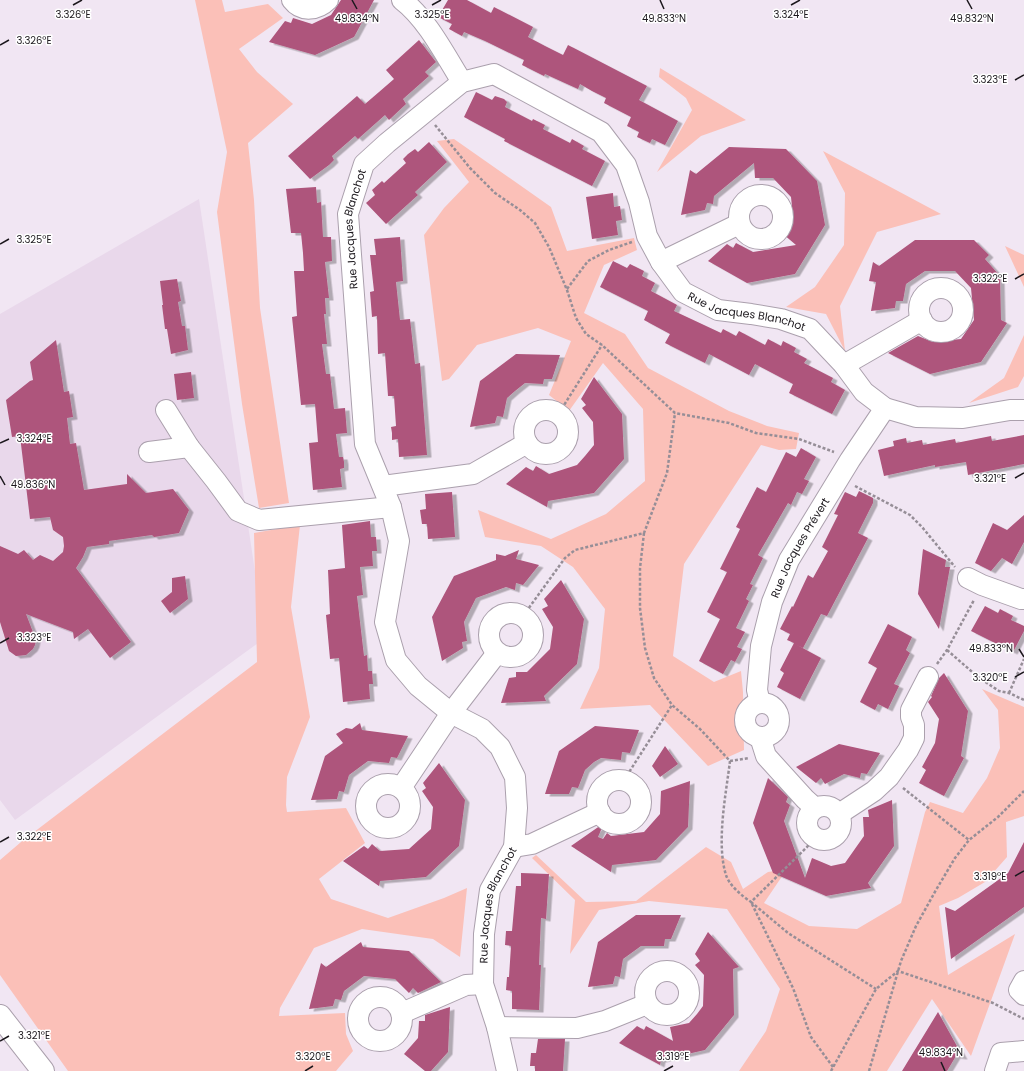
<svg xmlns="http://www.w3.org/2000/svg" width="1024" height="1071" font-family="Poppins,sans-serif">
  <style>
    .built { fill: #e9d8eb }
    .green { fill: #fbc0b8 }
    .building { fill: #ae547b; filter: url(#shadow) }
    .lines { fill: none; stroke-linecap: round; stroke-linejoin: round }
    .minor-casing { stroke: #aba0ad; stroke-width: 22 }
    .major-casing { stroke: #aba0ad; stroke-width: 24 }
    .path { stroke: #968e97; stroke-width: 2.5; stroke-dasharray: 3 2; stroke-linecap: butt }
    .minor { stroke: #fff; stroke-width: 20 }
    .major { stroke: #fff; stroke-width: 22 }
    .ticks { fill: none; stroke: #1c181d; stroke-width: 1.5 }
    .labels { text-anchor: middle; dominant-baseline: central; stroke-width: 3; stroke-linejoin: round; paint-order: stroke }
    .street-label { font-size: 11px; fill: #1c181d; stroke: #fff }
    .ticks-label { font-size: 10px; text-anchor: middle; fill: #1c181d; stroke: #fff; stroke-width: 3; stroke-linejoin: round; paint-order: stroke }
  </style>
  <defs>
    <filter id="shadow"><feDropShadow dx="4.5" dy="2.5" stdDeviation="0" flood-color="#0004"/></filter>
  </defs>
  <rect width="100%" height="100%" fill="#f1e6f3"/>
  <!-- built -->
  <path class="built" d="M199 199 265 638 15 820 0 800V314Z"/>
  <!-- green -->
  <path class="green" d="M195 0H222L225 12 268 4 283 18 239 49 257 72 293 104 248 143 254 200 260 308 289 503 259 508 242 404 217 212 227 152Z
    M660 68 746 120 701 136 657 172 692 110 686 98 659 77Z
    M454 139 551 207 567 251 634 238 637 250 604 265 584 313 625 334 648 368 729 411 767 426 799 433 796 449 779 450 761 445 684 564 673 656 714 682 741 671 743 692 744 750 708 766 650 705 580 709 599 668 605 609 573 567 541 546 485 537 478 510 551 539 606 514 645 481 643 409 603 363 569 411 549 395 571 341 538 328 477 345 449 379 442 381 424 235 444 208 469 182 437 141Z
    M823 151 941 214 877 232 840 306 845 351 826 314 786 307 815 287 844 245 845 193Z
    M1005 246 1024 255V287Z
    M1024 335V376L1018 387 969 403 1004 378Z
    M300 525 291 607 310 717 287 777 286 805 287 812 346 808 365 843 319 879 331 899 388 918 444 898 467 888 460 957 433 939 362 929 314 948 280 1008 279 1016 345 1013 346 1034 353 1051 336 1071H68L0 975V860L21 842 257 662 254 533Z
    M982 689 1024 707V816L1006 822 1007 857 985 882 958 898 939 906 948 975 1015 934 971 1056 932 999 887 1071H739L766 1031 780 989 727 909 649 901 599 910 570 954 575 900 532 858 536 855 586 902 636 901 706 847 731 862 743 889 768 872 787 869 764 903 809 926 857 929 901 903 925 812 930 802 963 813 987 778 1000 748 998 710Z"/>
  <!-- building -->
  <path class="building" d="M341 0H374L354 37 315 55 269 42 285 21 291 23 293 18 312 24 331 15Z
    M448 0H467L491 13 494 7 533 27 528 37 545 46 563 55 568 45 647 86 639 100 678 121 665 145 652 139 650 143 637 137 639 132 627 126 631 117 604 103 606 98 592 91 580 84 578 89 545 74 544 76 522 65 524 60 485 41 464 32 462 36 449 29 452 24 438 17Z
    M419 40 436 62 425 72 429 76 403 99 406 104 389 120 385 115 358 139 355 136 332 156 334 160 329 165 310 179 288 156 357 96 365 104 379 92 394 79 386 70Z
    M476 92 492 100 495 96 504 99 507 102 505 107 532 121 533 119 545 125 543 129 570 143 572 139 584 146 582 149 605 161 592 186 504 141 505 139 464 117Z
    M429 142 447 162 415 192 418 195 386 224 366 203 375 195 372 190 382 181 384 183 406 163 403 159 408 154 415 149 418 152Z
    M729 147 786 149 817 181 825 225 795 274 747 283 708 261 727 244 733 248 736 243 753 252 796 245 783 234 793 216 791 197 773 178H755L754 163 714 196 713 204 707 203 705 210 681 215 690 170 696 174Z
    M316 187 317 203 321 202 323 237H331L332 261 325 262 329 298H325L326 314H324L327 344H322L326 374H330L334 409 345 408 347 433 336 434 339 457H343L344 462V468L340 469 342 487 313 490 309 443 318 442 315 404 301 405 292 317 297 316 294 271H304L303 253 301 233H291L286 189Z
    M613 193 614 207 620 206 622 220 616 221 618 235 592 239 586 197Z
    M400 237 403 281 396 282 400 320 410 319 415 364 420 363 427 455 399 457 398 439 392 440V433L391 427 396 426 394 396H388L385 353 378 354 377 316 372 317 370 292 374 291 370 255H376L374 239Z
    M915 240H974L989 255 985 259 1000 276 1001 320 1007 323 981 362 930 374 888 353 918 336 933 342 961 339 974 320 971 288 955 271H925L906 284 903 301H896L895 308 871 311 876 282 869 281 873 262 879 266Z
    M613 261 627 268 630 264 644 271 642 276 655 283 651 291 677 305 674 311 721 333 723 329 736 336 739 331 765 345 768 339 781 346 783 341 796 348 794 352 807 359 804 363 833 378 831 382 845 390 832 414 789 393 793 384 755 364 749 375 709 354 705 363 665 343 670 334 644 320 648 311 600 287Z
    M177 279 181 301 178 302 182 326H185L188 350 171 354 167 329H165L162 305H163L160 281Z
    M56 340 64 392 69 391 73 417 67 418 70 444 76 443 84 490 127 484V474L146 493 173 489 189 510 179 533 154 537 152 535 109 541V544L87 547 83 557 76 568 131 642 110 658 88 629 74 639 73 632 26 614 36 640 35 645 33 649 26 655 16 656 9 651 0 622V546L18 554 24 550 33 560 40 555 53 561 63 552 64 546 63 537 53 530 50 517 30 519 20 436 12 437 6 400 30 381 33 380 30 362Z
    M516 354 560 355 552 379H544L543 384 525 383 515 391 507 398 503 417 497 416 495 423 470 427 480 381Z
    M191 372 194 398 177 400 174 374Z
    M594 377 622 414 624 459 594 493 548 501 547 507 506 484 526 467 533 471 536 466 549 474 577 465 585 456 594 445 593 422 582 408 586 405 581 399Z
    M1024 435V464L968 475 966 462 935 467V465L884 476 878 450 894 446 893 441 906 438 907 443 922 440 923 445 955 439 956 443 991 436 992 441Z
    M801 448 816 457 804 479 809 481 802 494 797 492 791 505 788 503 758 555 763 558 750 584 753 585 746 599 749 601 736 628 745 632 737 647 742 649 735 662 731 660 723 674 699 661 720 619 707 612 727 572 720 569 740 529 736 527 757 487 766 492 786 452 796 457Z
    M859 491 873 498V503L858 533 868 538 827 616 821 614 803 648 797 645 821 658 800 699 777 687 784 673 780 670 794 643 787 640 790 634 780 629 792 606 793 607 808 575 813 578 828 551 822 547 838 515 834 514 845 492 856 497Z
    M452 492 455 537 428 539 427 524H422L420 510 426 509 425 494Z
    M1024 515V542L1012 564 1002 558 991 571 975 563 993 523 1007 530Z
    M370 521 371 537H376L377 551H372L373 566 360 567 363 595 357 596 364 656 367 655 368 671H372L373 684H369L370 699 343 702 339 658 330 659 326 615 330 614 328 570 345 568 342 525Z
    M923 549 946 560 945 567H950L939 629 918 594Z
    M519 550 516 559 539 565 523 585 516 583 515 590 506 587 476 598 464 622 467 641 462 642 463 648 442 661 432 617 454 576 496 560V554L505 556Z
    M185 576 188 599 170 613 161 601 172 592V578Z
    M561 580 584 619 577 664 544 696 546 701 501 703 509 678 516 677V672H527L550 649 553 627 542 609 548 606 544 599Z
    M985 606 998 613 1000 609 1013 616 1011 620 1024 626V631L1013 652 971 631Z
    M888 624 912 637 906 650 910 653 894 684 899 686 888 709 878 704 875 710 860 702 877 668 868 663Z
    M944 673 968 711 961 756 964 758 944 796 919 783 926 770 922 767 935 743 939 719 928 702 932 697 931 696 939 678Z
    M360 723 362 730 408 736 397 758 391 757 389 763 368 761 349 775 344 792 339 791 337 799 311 800 325 756 343 743 336 734 346 728 352 729Z
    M595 726 639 730 630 753 622 752 621 760 601 758 594 762 585 770 578 788 572 787 569 794H545L559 751Z
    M839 744 880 753 867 774 861 773 860 778 844 774 825 784 821 778 816 783 796 767Z
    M665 746 678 764 660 777 652 766Z
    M439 763 465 800 459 846 426 877 380 881 379 886 343 861 364 846 368 849 372 844 380 851 409 849 431 829 433 807 422 791 426 788 423 783Z
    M768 778 788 797 786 802 790 805 784 821 805 878 812 858 831 866 845 863 864 836 863 817H869L868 810 892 800 894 846 868 883 871 888 826 896 773 873 753 823Z
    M690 781 688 827 656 860 612 865 611 872 571 846 604 823 598 837 603 839 607 833 611 836 644 832 660 814 661 791Z
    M1024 842V907L951 959 945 907 955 911 1008 873Z
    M521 873 549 874 546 919 541 918 539 965H541L539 1010 512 1009V991L506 990 507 977H509L511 946 505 945 506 931H512L516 886H521Z
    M636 915H681L671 939H665L664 946H641L623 959 620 977 615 976 613 984 588 987 598 942Z
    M708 932 739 967 733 969 734 1015 720 1032 705 1050 661 1060 660 1065 619 1043 637 1026 644 1030 646 1026 673 1041 670 1027 689 1023 697 1014 703 1006 704 975 695 965 700 961 695 954Z
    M361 942 363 947 409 951 441 982 418 993 413 988 409 993 395 979 364 976 344 991 341 1000 335 999 333 1006 309 1009 321 963 326 967Z
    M450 1007 448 1052 431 1071H425L404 1054 418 1038 419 1021H425V1015Z
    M938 1012 963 1057 956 1056 947 1071H902Z
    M538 1039H565L563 1071H535V1066H530L531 1053H536Z"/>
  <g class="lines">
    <!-- minor casing -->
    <g class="minor-casing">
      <g id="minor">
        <path d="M292 0C302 13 318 10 328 0"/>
        <path d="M402 0C427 19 445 55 462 82"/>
        <circle cx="761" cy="217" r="22"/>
        <path d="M661 262 739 224"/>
        <circle cx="941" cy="310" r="22"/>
        <path d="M844 365 922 320"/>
        <circle cx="546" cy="432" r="22"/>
        <path d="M166 410 189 447 216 481 238 511 259 520 391 507"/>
        <path d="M149 452 189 447"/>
        <path d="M383 486 473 474 527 443"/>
        <path d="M968 578 982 585 1021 599H1024"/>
        <circle cx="511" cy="635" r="22"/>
        <path id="s1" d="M760 703 757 690 761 646 772 602 789 560 850 460 885 408"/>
        <circle cx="762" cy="720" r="17"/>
        <path d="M760 737 766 756 805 799 815 808"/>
        <circle cx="619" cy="802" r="22"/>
        <circle cx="388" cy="806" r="22"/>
        <path d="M401 788 451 713 497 653"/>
        <circle cx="824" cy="823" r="17"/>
        <path d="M839 814 874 791 889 777 908 750 914 738V725L911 717V710L928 677"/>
        <path d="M514 847 532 844 600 812"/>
        <circle cx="667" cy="993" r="22"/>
        <path d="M1024 981 1019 990 1024 995"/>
        <circle cx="380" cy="1019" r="22"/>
        <path d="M402 1013 466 985 483 984"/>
        <path d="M497 1027 577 1028 605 1021 647 1004"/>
        <path id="s2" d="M507 1071 497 1027 483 984 484 934 490 890 514 847 517 808 515 777 500 747 482 729 451 713 418 686 396 660 385 622 399 541 391 507 365 444 348 214 364 164 387 143 462 82 494 74 601 132 626 165 639 202 647 236 661 262 683 292 718 310 751 314 781 319 810 329 844 365 864 392 885 408 916 417 963 418 1010 410H1024"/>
        <path d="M995 1071 1001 1053 1024 1051"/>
      </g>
    </g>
    <!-- major casing -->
    <g class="major-casing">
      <path id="major" d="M0 1016 43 1071"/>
    </g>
    <!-- path -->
    <path class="path" d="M435 125 470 168 495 193 520 210 535 223 549 247 567 290 576 318 586 334 602 345 675 413 729 423 756 433 799 439 834 452
      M567 289 588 261 609 250 632 242
      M559 413 602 345
      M855 486 910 515 922 527 955 567
      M644 533 640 568V608L645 648 654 678 672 705 700 729 730 761C726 794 716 843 726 875 729 885 742 896 751 902L807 847 815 837
      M523 616 565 558 575 550 644 533 667 473 675 413
      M947 650 978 677 999 691 1009 693 1024 700
      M937 664 947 650 974 600
      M1009 693 1024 659
      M730 761 749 758
      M624 780 672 705
      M903 788 969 840
      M833 1067 811 1037 793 988 751 902 788 933 876 989
      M831 1071 876 989 898 971 993 1003 1024 1019
      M869 1071 901 961 916 926 936 890 955 858 969 840 998 817 1024 791"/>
    <!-- minor -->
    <use href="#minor" class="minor"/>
    <!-- major -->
    <use href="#major" class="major"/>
  </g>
  <!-- ticks -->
  <path class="ticks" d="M352 0 357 9M660 0 664 9M967 0 972 9M73 5 82 0M432 5 441 0M791 5 800 0M0 45 9 40M1015 80 1024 75M0 244 9 239M1015 279 1024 274M0 443 9 439M0 476 5 485M1015 478 1024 473M0 643 9 638M1019 649 1024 657M1015 677 1024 672M0 842 9 837M1015 876 1024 871M0 1041 9 1036M941 1062 945 1071M305 1071 313 1066M664 1071 673 1066"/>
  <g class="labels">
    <!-- street labels -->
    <g class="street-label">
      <text stroke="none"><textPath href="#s2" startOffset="916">Rue Jacques Blanchot</textPath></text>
      <text stroke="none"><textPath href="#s2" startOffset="1515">Rue Jacques Blanchot</textPath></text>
      <text stroke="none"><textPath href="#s1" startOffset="164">Rue Jacques Prévert</textPath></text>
      <text stroke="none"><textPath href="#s2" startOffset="172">Rue Jacques Blanchot</textPath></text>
    </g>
  </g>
  <g class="ticks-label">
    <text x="73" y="18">3.326°E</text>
    <text x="432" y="18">3.325°E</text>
    <text x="791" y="18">3.324°E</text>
    <text x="357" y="22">49.834°N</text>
    <text x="664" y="22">49.833°N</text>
    <text x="972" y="22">49.832°N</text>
    <text x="34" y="44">3.326°E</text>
    <text x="990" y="83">3.323°E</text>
    <text x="34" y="243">3.325°E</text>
    <text x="990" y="282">3.322°E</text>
    <text x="34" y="442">3.324°E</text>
    <text x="990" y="482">3.321°E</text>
    <text x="33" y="488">49.836°N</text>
    <text x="34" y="641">3.323°E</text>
    <text x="991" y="652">49.833°N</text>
    <text x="990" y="681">3.320°E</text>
    <text x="34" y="840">3.322°E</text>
    <text x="990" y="880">3.319°E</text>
    <text x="34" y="1039">3.321°E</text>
    <text x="941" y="1056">49.834°N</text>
    <text x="313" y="1060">3.320°E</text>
    <text x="673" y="1060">3.319°E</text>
  </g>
</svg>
